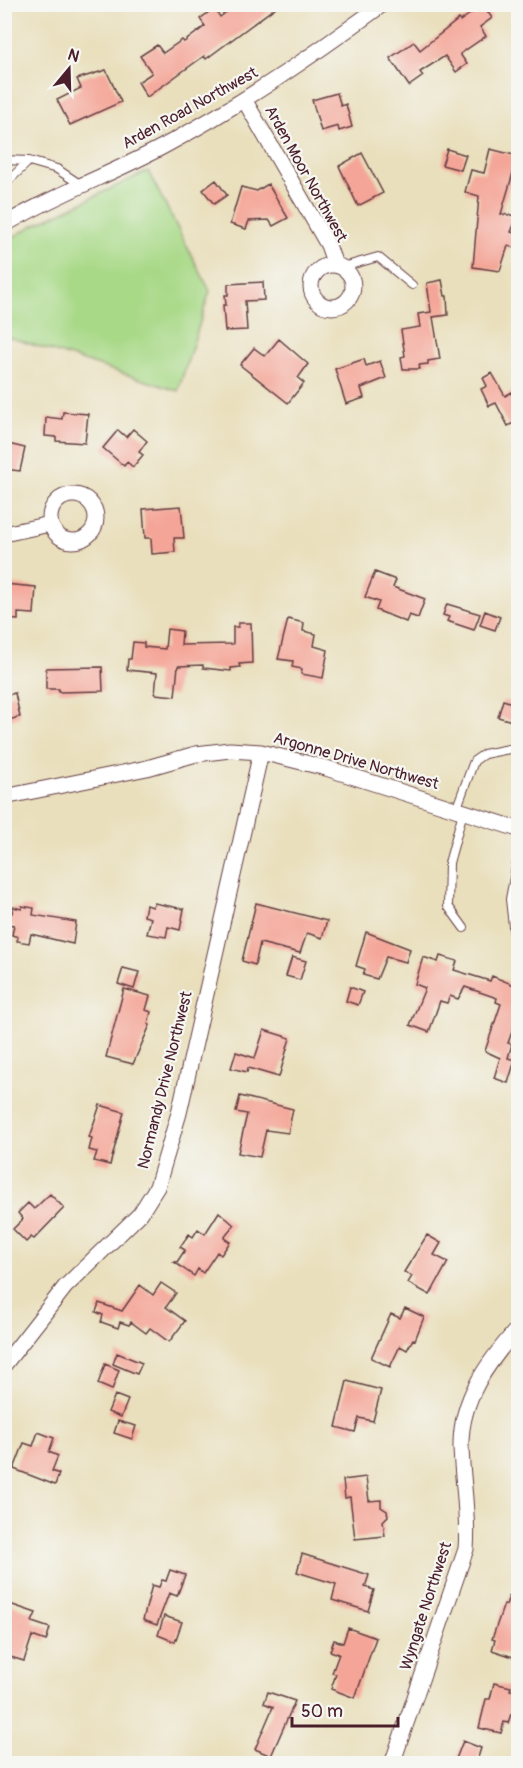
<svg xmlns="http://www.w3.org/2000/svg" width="523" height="1768" font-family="Pangolin,sans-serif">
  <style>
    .green { fill: #a8d987; stroke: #797c59; stroke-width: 1.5 }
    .building { fill: #f4a597 }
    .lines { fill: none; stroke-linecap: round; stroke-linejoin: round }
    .lane-casing { stroke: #623c41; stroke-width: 10 }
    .street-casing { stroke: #623c41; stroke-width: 17 }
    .lane { stroke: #fff; stroke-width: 8 }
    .street { stroke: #fff; stroke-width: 15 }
    .labels { text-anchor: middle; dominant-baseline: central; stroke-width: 4.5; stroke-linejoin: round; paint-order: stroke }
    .street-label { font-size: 16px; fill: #4a1f2b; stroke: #f6f6f2 }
  </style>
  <rect width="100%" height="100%" fill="#f6f6f2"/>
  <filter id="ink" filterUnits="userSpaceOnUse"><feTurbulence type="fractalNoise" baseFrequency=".0167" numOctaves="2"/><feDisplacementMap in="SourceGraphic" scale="12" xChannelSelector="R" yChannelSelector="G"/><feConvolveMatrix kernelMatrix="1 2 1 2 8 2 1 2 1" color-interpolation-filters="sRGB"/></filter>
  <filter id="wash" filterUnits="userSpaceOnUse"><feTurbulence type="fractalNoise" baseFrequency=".008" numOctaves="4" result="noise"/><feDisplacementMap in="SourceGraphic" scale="24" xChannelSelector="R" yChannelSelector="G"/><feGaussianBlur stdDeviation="1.35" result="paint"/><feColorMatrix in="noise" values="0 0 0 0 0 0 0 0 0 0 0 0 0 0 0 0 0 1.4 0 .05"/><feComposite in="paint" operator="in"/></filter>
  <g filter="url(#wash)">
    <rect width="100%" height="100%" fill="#e9dfbc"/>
    <!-- green -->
    <path class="green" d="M148 171 210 291 178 391 5 336V242L32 226Z"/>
    <g id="blocks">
      <!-- building -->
      <path class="building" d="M237 4H280L206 59 204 56 147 97 138 82 152 73 140 56 157 45 163 53 182 40 184 42 205 26 200 19 214 8 220 17Z
        M483 5 492 18 480 27 486 36 460 54 467 64 456 72 445 56 420 72 423 76 409 86 390 58 414 42 420 50 459 19 460 21Z
        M106 70 121 102 70 125 57 100 81 88 77 79Z
        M337 93 341 106 346 104 352 127 339 131 338 126 321 131 312 100Z
        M447 149 466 155 461 170 442 165Z
        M490 149 518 156 501 214 518 216 511 232 519 234V249L508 246 500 271 473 267 479 196 465 192 471 170 484 173Z
        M362 153 383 193 358 206 339 166Z
        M216 180 227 195 214 204 203 190Z
        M268 184 288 218 273 226 269 220 249 221 246 229 230 224 241 187 257 191Z
        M442 280 445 296H447L448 315 433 317 440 359 428 361V364L419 365 420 369H403L401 357 405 356 401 330 420 327 418 314 431 312 427 283Z
        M263 282 264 300 245 301 247 330 225 331 223 305H226L225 295H228V284Z
        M279 339 308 364 298 378 304 383 288 403 240 365 254 348 265 356Z
        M364 359 366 366 380 361 386 378 361 388 364 398 346 404 335 369Z
        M492 373 505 396 512 392 519 405V420L508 426 496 403 489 406 481 389 487 386 483 378Z
        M63 412 88 414 85 443 56 441V437L45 436 46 417 62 419Z
        M133 429 147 441 139 452 143 455 133 467 127 462 124 466 103 448 118 430 126 437Z
        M4 443 25 448 20 471 4 469Z
        M181 506 184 538H174L175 552 152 554 151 538H145L143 509Z
        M375 572 396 580 393 587 425 599 418 618 409 615 406 622 376 610 379 602 365 597Z
        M4 584 36 587 34 614 18 613V620L4 619Z
        M447 604 480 614 474 630 447 621 449 617 443 615Z
        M485 611 500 617 495 630 480 625Z
        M288 619 304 623 303 631 316 634 314 646 328 650 323 678 301 674 302 669 292 667 293 661 278 659Z
        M238 623H251L252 663 239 664 240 667 231 668V671L203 668V665L178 666 175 696 155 694 157 673 127 670 128 659H131L133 642 144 643V647L165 649 167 629 182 631 181 645 233 644V627H238Z
        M102 667 103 691 59 692V689H46V668Z
        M15 693 20 717 4 721V696Z
        M503 700 519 705V723L498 717Z
        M154 903 184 909 180 930 168 927 166 937 147 934 151 918 144 916 146 905 153 907Z
        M256 903 327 921 322 938 307 933 300 953 260 943 255 965 242 961Z
        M22 906 34 908 33 915 76 922 73 944 31 934 29 943 17 941 18 937 12 935 14 925 4 924V912L12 913 13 907 22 909Z
        M366 932 410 949 406 962 386 957 377 979 363 975 365 969 356 966Z
        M440 956 457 961 454 970 490 981 492 976 519 987V1012L508 1043 512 1044 508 1058 515 1060 508 1083 494 1078 500 1058 485 1051 501 1004 496 1002 497 998 465 987 458 999 450 996 447 1003 440 1001 429 1032 410 1025 425 988 415 984 423 957 438 962Z
        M292 957 306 961 300 980 286 976Z
        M123 968 139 972 134 989 118 984Z
        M350 987 363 992 358 1005 346 1001Z
        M124 989 150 996 146 1010 151 1012 148 1024 150 1025 133 1064 106 1057Z
        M264 1030 290 1038 279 1077 248 1068 247 1072 231 1068 236 1052 255 1058Z
        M240 1096 293 1109 288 1133 266 1130 260 1157 238 1153 247 1114 236 1112Z
        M100 1105 124 1112 110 1165 94 1161 97 1152 89 1150 92 1138 89 1137Z
        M50 1194 64 1208 34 1239 31 1237 26 1242 13 1229 23 1219 18 1213 28 1203 34 1209Z
        M219 1212 234 1225 224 1238 230 1242 221 1255 217 1252 203 1273 198 1269 194 1276 174 1262H177L185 1250 180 1247 189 1234 193 1237 198 1229 205 1234Z
        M427 1235 441 1243 434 1255 448 1262 430 1295 408 1283 412 1276 404 1272Z
        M161 1283 176 1293 166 1307 185 1321 169 1342 150 1328 146 1333 131 1322 129 1325 120 1322 118 1328 101 1322 103 1315 96 1312 99 1303 122 1311 140 1285 153 1295Z
        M405 1308 424 1317 415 1340 413 1339 407 1350 400 1346 390 1367 371 1358 391 1314 400 1318Z
        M117 1353 142 1363 137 1374 113 1364Z
        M105 1364 119 1370 112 1390 98 1384Z
        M347 1381 381 1390 373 1421 359 1418 355 1432 336 1427Z
        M115 1395 128 1400 121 1417 108 1412Z
        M118 1421 136 1426 132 1439 114 1433Z
        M38 1432 54 1438 49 1452 58 1456 52 1471 59 1474 55 1485 14 1469 24 1443 33 1446Z
        M366 1477 369 1501 381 1500V1507L387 1511 388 1516 383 1521 385 1536 355 1539 350 1497 345 1498 343 1480Z
        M302 1554 369 1575 365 1587 374 1590 368 1611 332 1600 336 1584 297 1572Z
        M170 1570 185 1575 177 1596 169 1593 157 1625 143 1620 152 1585 159 1587 162 1580 166 1581Z
        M509 1596 519 1599V1639L513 1657 492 1650 495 1640 492 1639 504 1604 506 1605Z
        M4 1602 36 1613 32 1622 50 1628 46 1641 32 1636 24 1661 4 1655Z
        M164 1616 182 1622 175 1642 158 1635Z
        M348 1628 376 1638 355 1698 331 1689 336 1674 332 1673 339 1654 330 1651 334 1640 343 1643Z
        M494 1683 511 1687 510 1690 516 1691 514 1700 519 1701V1716L511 1714 508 1723 504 1722 501 1733 479 1728 486 1699H490Z
        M268 1692 295 1701 271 1756 255 1749 273 1707 264 1703Z
        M463 1741 481 1748 476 1764H454Z"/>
    </g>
  </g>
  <g filter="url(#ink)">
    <use href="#blocks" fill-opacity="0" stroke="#623c41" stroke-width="1.5"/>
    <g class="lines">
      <!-- lane casing -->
      <g class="lane-casing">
        <path id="lane" d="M4 160 29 161
          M4 185 29 161 57 169 81 185
          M343 267 378 257 412 285
          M456 810 474 761 484 754 509 749
          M463 812 449 863 448 906 464 928
          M514 935 510 899 518 857"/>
      </g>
      <!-- street casing -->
      <g class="street-casing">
        <path id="street" d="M245 101 328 245 335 265
          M4 225C55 194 112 174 164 146 241 105 312 56 383 4
          M311 286a21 21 0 1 1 42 0a21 21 0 1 1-42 0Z
          M50 518a23 23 0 1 1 46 0a23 23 0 1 1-46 0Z
          M4 534 50 524
          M4 797 147 768 196 754 230 750 261 752 326 768 518 829
          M4 1365 65 1287 140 1214 157 1187 179 1113 261 752
          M392 1764 466 1549C469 1514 462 1481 461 1447 460 1399 488 1362 518 1328"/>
      </g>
      <!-- lane -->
      <use href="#lane" class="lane"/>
      <!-- street -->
      <use href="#street" class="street"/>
    </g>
  </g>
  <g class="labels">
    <!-- street labels -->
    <g class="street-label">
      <text transform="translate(190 108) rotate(-29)">Arden Road Northwest</text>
      <text transform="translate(306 174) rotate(61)">Arden Moor Northwest</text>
      <text transform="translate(356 761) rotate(16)">Argonne Drive Northwest</text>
      <text transform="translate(165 1080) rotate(-76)">Normandy Drive Northwest</text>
      <text transform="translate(426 1606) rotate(-72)">Wyngate Northwest</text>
    </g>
  </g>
  <!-- margin -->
  <rect width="523" height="1768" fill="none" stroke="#f6f6f2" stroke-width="24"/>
  <!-- north arrow -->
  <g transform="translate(69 69) rotate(19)" stroke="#f6f6f2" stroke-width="4.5" paint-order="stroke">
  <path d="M0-4.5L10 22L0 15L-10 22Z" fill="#4a1f2b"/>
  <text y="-9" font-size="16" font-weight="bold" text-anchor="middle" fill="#4a1f2b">N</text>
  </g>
  <!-- scale -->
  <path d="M292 1717v9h106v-9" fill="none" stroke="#4a1f2b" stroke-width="3"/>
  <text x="301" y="1717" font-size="18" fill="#4a1f2b" stroke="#f6f6f2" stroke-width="4.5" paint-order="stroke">50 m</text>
</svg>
